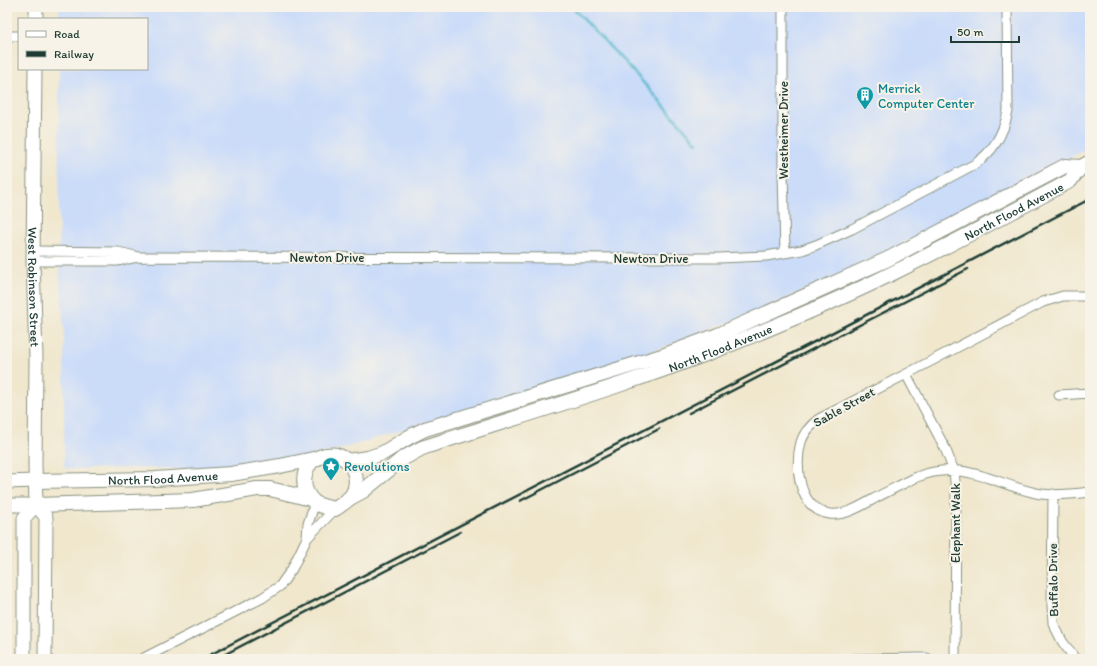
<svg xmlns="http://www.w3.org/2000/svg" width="1097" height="666" font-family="Itim,sans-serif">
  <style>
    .built { fill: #cbdcf9 }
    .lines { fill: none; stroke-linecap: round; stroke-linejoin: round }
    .stream { stroke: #4eb8cb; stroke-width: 2.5 }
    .street-casing { stroke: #889280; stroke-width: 11 }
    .secondary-casing { stroke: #889280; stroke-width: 15 }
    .primary-casing { stroke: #889280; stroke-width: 16 }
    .street { stroke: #fff; stroke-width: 9 }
    .secondary { stroke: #fff; stroke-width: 13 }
    .primary { stroke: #fff; stroke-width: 14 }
    .rail { stroke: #1f3d34; stroke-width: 2.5 }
    .labels { text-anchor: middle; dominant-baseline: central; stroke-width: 4; stroke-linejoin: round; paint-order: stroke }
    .culture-label { font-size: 13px; fill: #0d838f; stroke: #f7f3e8; text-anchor: start }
    .street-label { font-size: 13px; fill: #1f3d34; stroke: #f7f3e8 }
  </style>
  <rect width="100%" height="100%" fill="#f7f3e8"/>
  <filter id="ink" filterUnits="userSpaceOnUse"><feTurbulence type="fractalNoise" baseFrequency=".025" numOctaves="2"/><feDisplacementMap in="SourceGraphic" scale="8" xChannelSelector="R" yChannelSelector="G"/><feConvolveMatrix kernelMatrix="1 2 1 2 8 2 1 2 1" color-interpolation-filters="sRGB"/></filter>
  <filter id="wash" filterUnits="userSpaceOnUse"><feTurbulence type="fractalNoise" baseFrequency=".012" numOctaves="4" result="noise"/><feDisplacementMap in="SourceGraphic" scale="16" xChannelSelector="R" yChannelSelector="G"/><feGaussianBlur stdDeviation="0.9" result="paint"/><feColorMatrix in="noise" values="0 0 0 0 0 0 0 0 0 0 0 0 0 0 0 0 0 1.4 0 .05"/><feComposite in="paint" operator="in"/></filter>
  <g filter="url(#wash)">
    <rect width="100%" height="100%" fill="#f0e7cd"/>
    <!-- built -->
    <path class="built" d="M59 7H1090V147L873 259 761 310 669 345 604 368 344 448 312 456 272 464 195 470 154 468 70 469 64 467V330L59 267V69H147V19H59Z"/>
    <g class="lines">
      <!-- stream -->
      <path class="stream" d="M572 7 633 71 697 143"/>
    </g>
  </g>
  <g filter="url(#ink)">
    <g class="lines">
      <!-- street casing -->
      <g class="street-casing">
        <path id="street" d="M783 7V171L785 253
          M7 36H19
          M33 251 118 252 135 256
          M33 261H117L138 257 719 258 766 256 802 250 816 245 852 229 975 164C994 151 1004 133 1008 111L1007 7
          M1090 296H1063L1043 302 916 369 819 419C811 425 804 432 801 442 794 467 799 510 830 514 847 516 864 504 879 496 891 490 904 483 917 477 964 458 997 486 1041 494 1057 496 1074 494 1090 492
          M906 374 945 448 954 471 956 492 955 659
          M1059 395 1090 393
          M1053 494 1052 605 1053 623 1062 641 1075 659
          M315 502 308 524 307 538 335 509
          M142 659 262 598 280 586 292 569 307 538
          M854 659 927 658"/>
      </g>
      <!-- secondary casing -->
      <g class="secondary-casing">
        <g id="secondary">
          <path d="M36 19V7"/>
          <path id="s1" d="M35 69 33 261 36 358 35 464 36 505 46 517 45 659"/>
          <path d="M7 482 35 481"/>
          <path d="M7 505H36"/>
          <path d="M24 659V518L36 505"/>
        </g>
      </g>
      <!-- primary casing -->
      <g class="primary-casing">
        <g id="primary">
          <path d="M326 455C329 455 333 454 336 455 353 459 361 480 352 495 348 501 341 505 335 509 328 507 320 507 314 502 300 490 301 467 317 458 320 456 323 456 326 455Z"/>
          <path d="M347 461 368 458 383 453 409 437 425 429 662 356 718 335 888 259 1065 166 1081 167"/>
          <path id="s2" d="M35 481 155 479 231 474 280 466 318 458"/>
          <path id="s3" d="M348 499 363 491 402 459 422 448C523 415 625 386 724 347 781 324 839 300 895 272 954 243 1012 212 1070 181L1081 167 1090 162"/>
          <path d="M36 505 193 500 257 489H270L311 499"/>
        </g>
      </g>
      <!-- street -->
      <use href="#street" class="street"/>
      <!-- secondary -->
      <use href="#secondary" class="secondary"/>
      <!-- primary -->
      <use href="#primary" class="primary"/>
      <!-- rail -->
      <path class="rail" d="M689 413 968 269
        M520 501 659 429
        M202 659 1090 199
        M216 659 460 532"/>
    </g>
  </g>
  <!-- icons -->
  <defs>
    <g id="building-pin" transform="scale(0.9)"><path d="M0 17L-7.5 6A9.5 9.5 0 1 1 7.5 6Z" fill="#0f9aa8" stroke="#f7f3e8"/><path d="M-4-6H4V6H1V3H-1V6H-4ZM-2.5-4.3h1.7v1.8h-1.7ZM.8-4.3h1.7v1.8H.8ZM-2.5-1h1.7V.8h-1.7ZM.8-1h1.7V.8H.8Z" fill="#fff"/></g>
    <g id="sight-pin" transform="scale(0.9)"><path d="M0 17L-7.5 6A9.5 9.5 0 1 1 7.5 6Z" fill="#0f9aa8" stroke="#f7f3e8"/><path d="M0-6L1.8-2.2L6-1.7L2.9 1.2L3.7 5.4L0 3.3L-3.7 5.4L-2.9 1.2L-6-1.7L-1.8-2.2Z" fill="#fff"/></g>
  </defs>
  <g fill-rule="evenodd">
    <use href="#building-pin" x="865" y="95"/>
    <use href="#sight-pin" x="331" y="466"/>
  </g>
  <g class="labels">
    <!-- culture labels -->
    <g class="culture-label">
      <text x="878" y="88">Merrick<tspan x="878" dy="15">Computer Center</tspan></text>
      <text x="344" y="466">Revolutions</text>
    </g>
    <!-- street labels -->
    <g class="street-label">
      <text transform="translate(783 130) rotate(-90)">Westheimer Drive</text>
      <text stroke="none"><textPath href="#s3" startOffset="729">North Flood Avenue</textPath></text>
      <text x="327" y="257">Newton Drive</text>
      <text x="651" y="258">Newton Drive</text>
      <text stroke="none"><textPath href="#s1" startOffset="218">West Robinson Street</textPath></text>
      <text stroke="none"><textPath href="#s3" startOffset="405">North Flood Avenue</textPath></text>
      <text transform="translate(844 407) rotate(-29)">Sable Street</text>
      <text stroke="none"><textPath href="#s2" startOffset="128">North Flood Avenue</textPath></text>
      <text transform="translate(955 523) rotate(-90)">Elephant Walk</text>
      <text transform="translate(1053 580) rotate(-91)">Buffalo Drive</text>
    </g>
  </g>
  <!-- margin -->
  <rect width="1097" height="666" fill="none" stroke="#f7f3e8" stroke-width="24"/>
  <!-- legend -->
  <rect x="18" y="18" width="130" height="52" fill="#f7f3e8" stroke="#a1aaa0"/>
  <rect x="26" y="31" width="20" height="6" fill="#ffffff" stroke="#a1aaa0"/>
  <text x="54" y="38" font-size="12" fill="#1f3d34">Road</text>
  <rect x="26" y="51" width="20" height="6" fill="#1f3d34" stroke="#a1aaa0"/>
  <text x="54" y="58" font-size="12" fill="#1f3d34">Railway</text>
  <!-- scale -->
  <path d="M951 36v6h68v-6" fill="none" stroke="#1f3d34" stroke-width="2"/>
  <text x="957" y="36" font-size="12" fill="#1f3d34" stroke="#f7f3e8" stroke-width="3" paint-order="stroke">50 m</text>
</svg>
